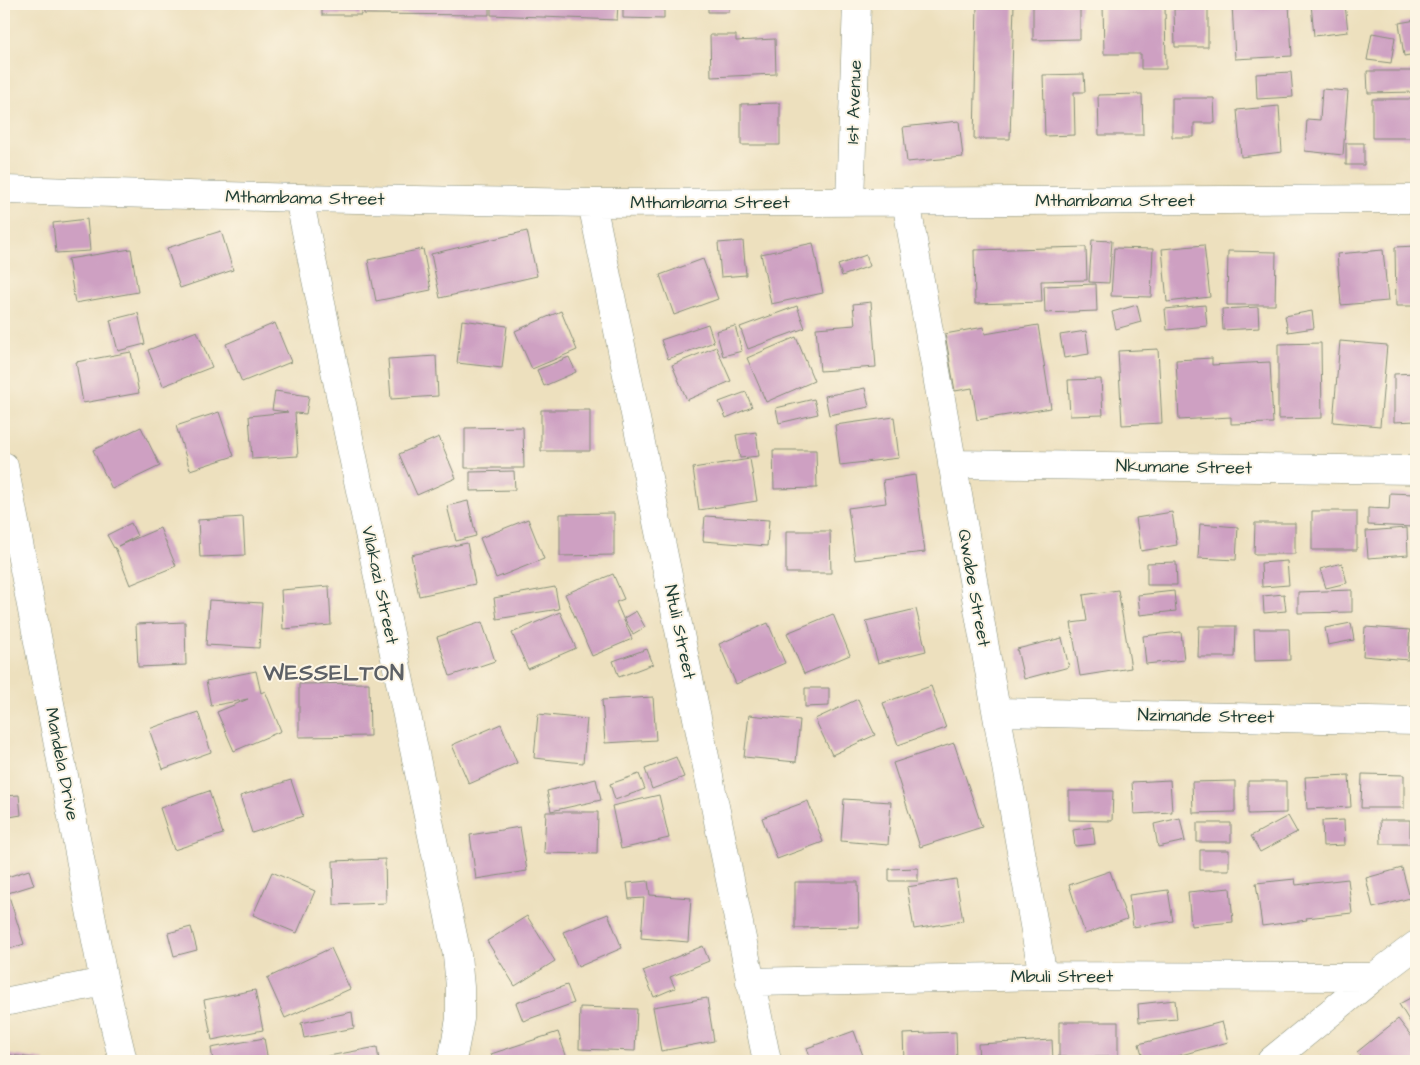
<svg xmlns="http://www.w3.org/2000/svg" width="1420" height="1065" font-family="'Architects Daughter',sans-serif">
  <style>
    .building { fill: #cea0c2 }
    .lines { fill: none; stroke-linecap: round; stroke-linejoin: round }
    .minor-casing { stroke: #868e79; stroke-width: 29 }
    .tertiary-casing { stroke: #868e79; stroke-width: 29 }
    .minor { stroke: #fff; stroke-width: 28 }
    .tertiary { stroke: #fff; stroke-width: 28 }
    .labels { text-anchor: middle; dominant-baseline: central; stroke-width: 4; stroke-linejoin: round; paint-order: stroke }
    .street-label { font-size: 18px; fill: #1f3d34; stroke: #fcf5e5 }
    .district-label { font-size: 22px; font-weight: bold; letter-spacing: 1px; fill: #5c6066; stroke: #fcf5e5 }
  </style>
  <rect width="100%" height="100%" fill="#fcf5e5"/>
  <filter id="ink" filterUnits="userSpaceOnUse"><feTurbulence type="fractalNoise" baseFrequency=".02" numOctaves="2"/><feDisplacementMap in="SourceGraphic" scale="10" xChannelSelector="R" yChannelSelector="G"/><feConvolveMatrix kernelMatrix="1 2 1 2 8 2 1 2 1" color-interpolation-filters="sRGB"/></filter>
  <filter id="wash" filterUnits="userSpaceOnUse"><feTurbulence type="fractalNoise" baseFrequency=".0096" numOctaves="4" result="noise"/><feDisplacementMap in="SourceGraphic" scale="20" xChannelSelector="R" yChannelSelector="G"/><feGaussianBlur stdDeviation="1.12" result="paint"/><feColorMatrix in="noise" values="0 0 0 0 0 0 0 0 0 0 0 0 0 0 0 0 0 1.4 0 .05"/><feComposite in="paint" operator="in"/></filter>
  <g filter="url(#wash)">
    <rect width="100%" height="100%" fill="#ede0be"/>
    <g id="blocks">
      <!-- building -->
      <path class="building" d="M322 4H361V15H322Z
        M364 4H489V15L364 14Z
        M491 4H618L617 20 491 15Z
        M623 4H664V19L623 18Z
        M708 4H729V12H708Z
        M977 4H1014L1010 139H974Z
        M1033 4H1080V39L1033 40Z
        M1103 4H1165L1166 69H1141V54H1104Z
        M1232 4H1289L1292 56 1235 59Z
        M1311 4H1345L1348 32 1314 36Z
        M1208 8V47H1175L1174 9Z
        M1416 20V54L1404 56 1399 23Z
        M1372 33 1395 37 1391 63 1367 60Z
        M710 35H736V41L775 39 776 74 711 77Z
        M1367 71H1416V92L1368 93Z
        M1291 72 1293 97 1257 99 1256 74Z
        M1084 74 1085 92H1074L1075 135 1045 136 1043 75Z
        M1322 89 1348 91 1343 155 1305 151 1307 119 1320 120Z
        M1142 94 1143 135H1099L1098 95Z
        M1172 98H1214L1215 123H1194V137H1172Z
        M1372 99H1416V138H1372Z
        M780 103V145H741V104Z
        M1279 106 1282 152 1241 157 1237 110Z
        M959 121 963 157 907 162 903 127Z
        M1346 143H1364V165H1346Z
        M87 219 90 251 56 253 53 223Z
        M221 231 233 270 180 288 167 248Z
        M527 231 537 276 440 298 431 254Z
        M1092 240 1112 241 1109 283 1089 282Z
        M743 241 746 275 721 277 718 243Z
        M813 243 823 293 771 304 761 254Z
        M1204 245 1210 297 1167 302 1162 249Z
        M1416 246V306H1396L1395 247Z
        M1086 247 1087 280 1041 281 1042 302 975 304 974 250Z
        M1114 248 1153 249 1151 297 1111 296Z
        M131 249 138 292 75 303 68 259Z
        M423 249 431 290 376 301 368 260Z
        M1383 250 1388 301 1341 305 1337 254Z
        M1228 251 1276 252 1275 305H1227Z
        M866 255 870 266 842 276 838 265Z
        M703 259 718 299 674 315 660 275Z
        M1096 284 1097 311 1045 313 1044 286Z
        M871 302 876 367 820 371 816 328 855 325 853 304Z
        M1137 305 1141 322 1116 329 1112 312Z
        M1205 305 1207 326 1167 330 1165 309Z
        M797 306 805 328 748 349 740 327Z
        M1258 307 1259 328 1223 330 1222 309Z
        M561 311 577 350 532 369 515 331Z
        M1312 311 1314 328 1288 332 1285 316Z
        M138 313 145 344 118 351 110 320Z
        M462 320 507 326 502 368 457 363Z
        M275 323 291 362 242 382 226 344Z
        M708 324 714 342 668 359 661 340Z
        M1038 325 1051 408 977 420 972 388 955 391 945 334 984 327 985 334Z
        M735 326 742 351 723 356 716 331Z
        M197 331 212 367 163 386 148 350Z
        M1086 331 1089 354 1064 358 1060 335Z
        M796 337 814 381 766 402 747 358Z
        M1340 341 1387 345 1380 426 1333 422Z
        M1321 343 1322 418 1278 419V344Z
        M716 347 731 381 687 400 672 365Z
        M1158 349 1162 423 1122 425 1118 351Z
        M131 352 139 393 83 403 76 362Z
        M436 356 438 396 391 399 388 359Z
        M569 357 576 372 544 386 537 370Z
        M1212 358V365L1270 362 1273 423 1231 424V417L1179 420 1176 360Z
        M1416 373V421L1394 422V374Z
        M1101 379 1103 415 1070 416 1068 380Z
        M865 388 869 407 829 415 825 396Z
        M275 391 309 396 306 414 295 413 298 456 252 459 249 416 288 412 272 410Z
        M746 392 752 407 726 418 719 402Z
        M814 399 818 414 779 423 776 408Z
        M541 410H590V451H541Z
        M219 412 234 456 190 470 176 426Z
        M894 417 899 458 840 465 835 425Z
        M141 427 160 466 112 489 93 450Z
        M523 427 524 468H465V428Z
        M756 432 759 456 740 458 736 435Z
        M439 437 456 478 417 495 399 454Z
        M773 450H816L817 488 774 489Z
        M750 459 757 501 699 510 693 468Z
        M514 471 515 490 470 491V472Z
        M915 475 925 552 855 560 848 508 886 503 883 480Z
        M1390 493 1414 494 1413 527 1368 525V508L1389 509Z
        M468 501 476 536 456 541 447 506Z
        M1312 511H1357V550H1312Z
        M1172 512 1177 545 1141 551 1136 518Z
        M614 513V555L560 556V514Z
        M705 516 769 520 767 546 703 541Z
        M243 517 245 555 200 557 198 520Z
        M528 519 544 559 496 578 480 538Z
        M131 523 137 536 118 546 160 528 176 566 130 585 115 547 114 548 107 535Z
        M1255 523H1295V554H1254Z
        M1200 524 1238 527 1236 560 1198 558Z
        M1407 528 1408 555 1368 558 1366 531Z
        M786 531H830L831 573H786Z
        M467 543 475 584 419 596 411 555Z
        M1287 561 1289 585 1262 587 1261 563Z
        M1176 562 1177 585H1147V563Z
        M1342 563 1347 583 1326 588 1320 569Z
        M613 574 624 599 616 602 632 639 592 656 565 594Z
        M329 586 331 625 283 629 281 590Z
        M555 587 559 609 497 619 494 598Z
        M1118 590 1131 668 1080 676 1071 623 1087 621 1083 595Z
        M1352 590V612L1298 613V592Z
        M1174 591 1176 611 1140 615 1138 595Z
        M1284 594 1286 611 1264 613 1263 596Z
        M209 600 262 603 259 648 206 645Z
        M916 609 926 651 878 663 866 621Z
        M636 611 645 627 633 634 624 618Z
        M560 612 576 648 528 669 512 633Z
        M833 614 850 655 804 674 787 633Z
        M185 622 186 665 138 667 136 624Z
        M482 622 495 661 450 676 437 637Z
        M768 623 785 663 736 684 719 644Z
        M1351 623 1354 640 1328 645 1325 628Z
        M1199 626H1236L1235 657H1198Z
        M1365 627 1410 630 1408 660 1363 656Z
        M1254 629H1289L1290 660 1255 661Z
        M1181 632 1184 660 1146 664 1143 636Z
        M1062 638 1069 667 1024 679 1017 649Z
        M647 649 653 664 619 677 613 661Z
        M1411 663H1416V684H1412Z
        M256 671 261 693 265 691 281 731 234 751 217 712 248 699 211 706 206 681Z
        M369 683 370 736 299 737V684Z
        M931 686 946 728 898 745 883 703Z
        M805 688H829V706L805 707Z
        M653 697 656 740 605 743 602 700Z
        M858 699 875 735 832 755 815 719Z
        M198 712 211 752 163 769 149 729Z
        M538 714 587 719 583 763 534 758Z
        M749 715 800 720 796 762 744 757Z
        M501 724 517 763 469 784 452 745Z
        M954 743 982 827 920 847 893 763Z
        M676 757 684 777 652 789 645 769Z
        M639 774 645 789 615 800 610 784Z
        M1362 774 1404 775V808H1361Z
        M1349 775 1351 807 1307 809 1305 777Z
        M596 779 601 800 551 811 547 791Z
        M291 780 303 816 252 833 240 796Z
        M1170 780 1172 812 1134 814 1132 782Z
        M1235 781V812L1193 813 1192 782Z
        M1248 781H1286V813L1248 814Z
        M209 791 223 834 174 850 160 808Z
        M1069 791H1113L1112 821 1069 820Z
        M19 795 21 815 4 818V796Z
        M659 795 669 838 621 849 612 806Z
        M844 799 891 802 888 845 841 841Z
        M808 801 823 842 777 859 762 818Z
        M546 812H598L597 854 544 853Z
        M1288 816 1297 832 1260 852 1251 836Z
        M1180 818 1185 841 1158 847 1154 824Z
        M1344 820 1345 845 1323 846 1322 821Z
        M1380 820H1410V844H1381Z
        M1197 823H1231V842H1197Z
        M1412 824H1416V847H1413Z
        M520 827 527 871 476 879 470 835Z
        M1093 827 1095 844 1075 846 1073 830Z
        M1200 850H1229V870H1200Z
        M385 859 386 903 334 905 333 861Z
        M918 868V881H889V869Z
        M1402 868 1410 898 1373 908 1366 878Z
        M29 870 34 885 8 893 24 944 4 951V891L5 890 4 878Z
        M1110 871 1127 919 1085 934 1069 885Z
        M272 872 315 891 297 933 253 915Z
        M956 879 963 921 914 929 907 887Z
        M1295 879 1296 885 1348 879 1352 913 1306 918 1307 920 1262 926 1256 883Z
        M648 881 650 895 691 898 688 942 641 938 644 898 629 899 627 883Z
        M795 882H858L859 927 795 928Z
        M1230 888 1233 922 1191 926 1188 892Z
        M1168 890 1173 921 1133 927 1129 895Z
        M608 914 622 948 578 967 563 932Z
        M527 916 555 961 515 986 487 941Z
        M191 927 197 950 174 956 168 933Z
        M703 946 709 961 670 977 675 988 654 997 643 971Z
        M331 948 350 989 285 1018 267 978Z
        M567 985 574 1003 523 1021 516 1003Z
        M255 990 263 1030 212 1040 204 1000Z
        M1416 995V1032L1399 1004Z
        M707 998 714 1041 661 1051 653 1007Z
        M1175 1000 1177 1019 1139 1022 1138 1004Z
        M580 1007 637 1009 635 1051 579 1049Z
        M352 1012 354 1028 304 1038 301 1023Z
        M1398 1019 1416 1042V1061H1365L1357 1052Z
        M1059 1022H1118V1057H1059Z
        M1222 1022 1228 1042 1160 1061H1144L1139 1044Z
        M854 1031 865 1061H811L807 1048Z
        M558 1032 568 1061H494L491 1054Z
        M956 1032 957 1061H904L903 1034Z
        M264 1038 268 1061H213L211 1048Z
        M1052 1040 1053 1061H979L978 1044Z
        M377 1047 379 1061H319L318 1058Z
        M4 1054 45 1060V1061H4Z"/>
    </g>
  </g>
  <g filter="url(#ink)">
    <use href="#blocks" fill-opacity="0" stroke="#868e79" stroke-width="1"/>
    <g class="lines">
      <!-- minor casing -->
      <g class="minor-casing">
        <path id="minor" d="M4 190 299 198 592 203 1416 199
          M299 198 457 955 460 987V1019L452 1061
          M850 201 857 4
          M906 201 1043 976
          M592 203 767 1061
          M952 464 1416 470
          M997 712 1416 721
          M750 982 1043 976 1374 977
          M4 1002 104 982
          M1271 1061 1374 977 1416 945"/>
      </g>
      <!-- tertiary casing -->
      <g class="tertiary-casing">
        <path id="tertiary" d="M4 466 104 982 123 1061"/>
      </g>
      <!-- minor -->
      <use href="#minor" class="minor"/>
      <!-- tertiary -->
      <use href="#tertiary" class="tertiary"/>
    </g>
  </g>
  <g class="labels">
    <!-- street labels -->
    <g class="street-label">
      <text transform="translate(854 102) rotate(-88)">1st Avenue</text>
      <text transform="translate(305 198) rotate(1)">Mthambama Street</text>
      <text x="1115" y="200">Mthambama Street</text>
      <text x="710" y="202">Mthambama Street</text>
      <text transform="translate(1184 467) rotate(1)">Nkumane Street</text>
      <text transform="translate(380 585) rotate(78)">Vilakazi Street</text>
      <text transform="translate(974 588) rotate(80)">Qwabe Street</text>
      <text transform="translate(680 632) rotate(78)">Ntuli Street</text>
      <text transform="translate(1206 716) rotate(1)">Nzimande Street</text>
      <text transform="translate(62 764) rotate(79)">Mandela Drive</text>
      <text x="1062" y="976">Mbuli Street</text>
    </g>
    <!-- district labels -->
    <g class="district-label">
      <text x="334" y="673">WESSELTON</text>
    </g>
  </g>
  <!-- margin -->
  <rect width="1420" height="1065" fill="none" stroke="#fcf5e5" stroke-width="20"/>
</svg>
